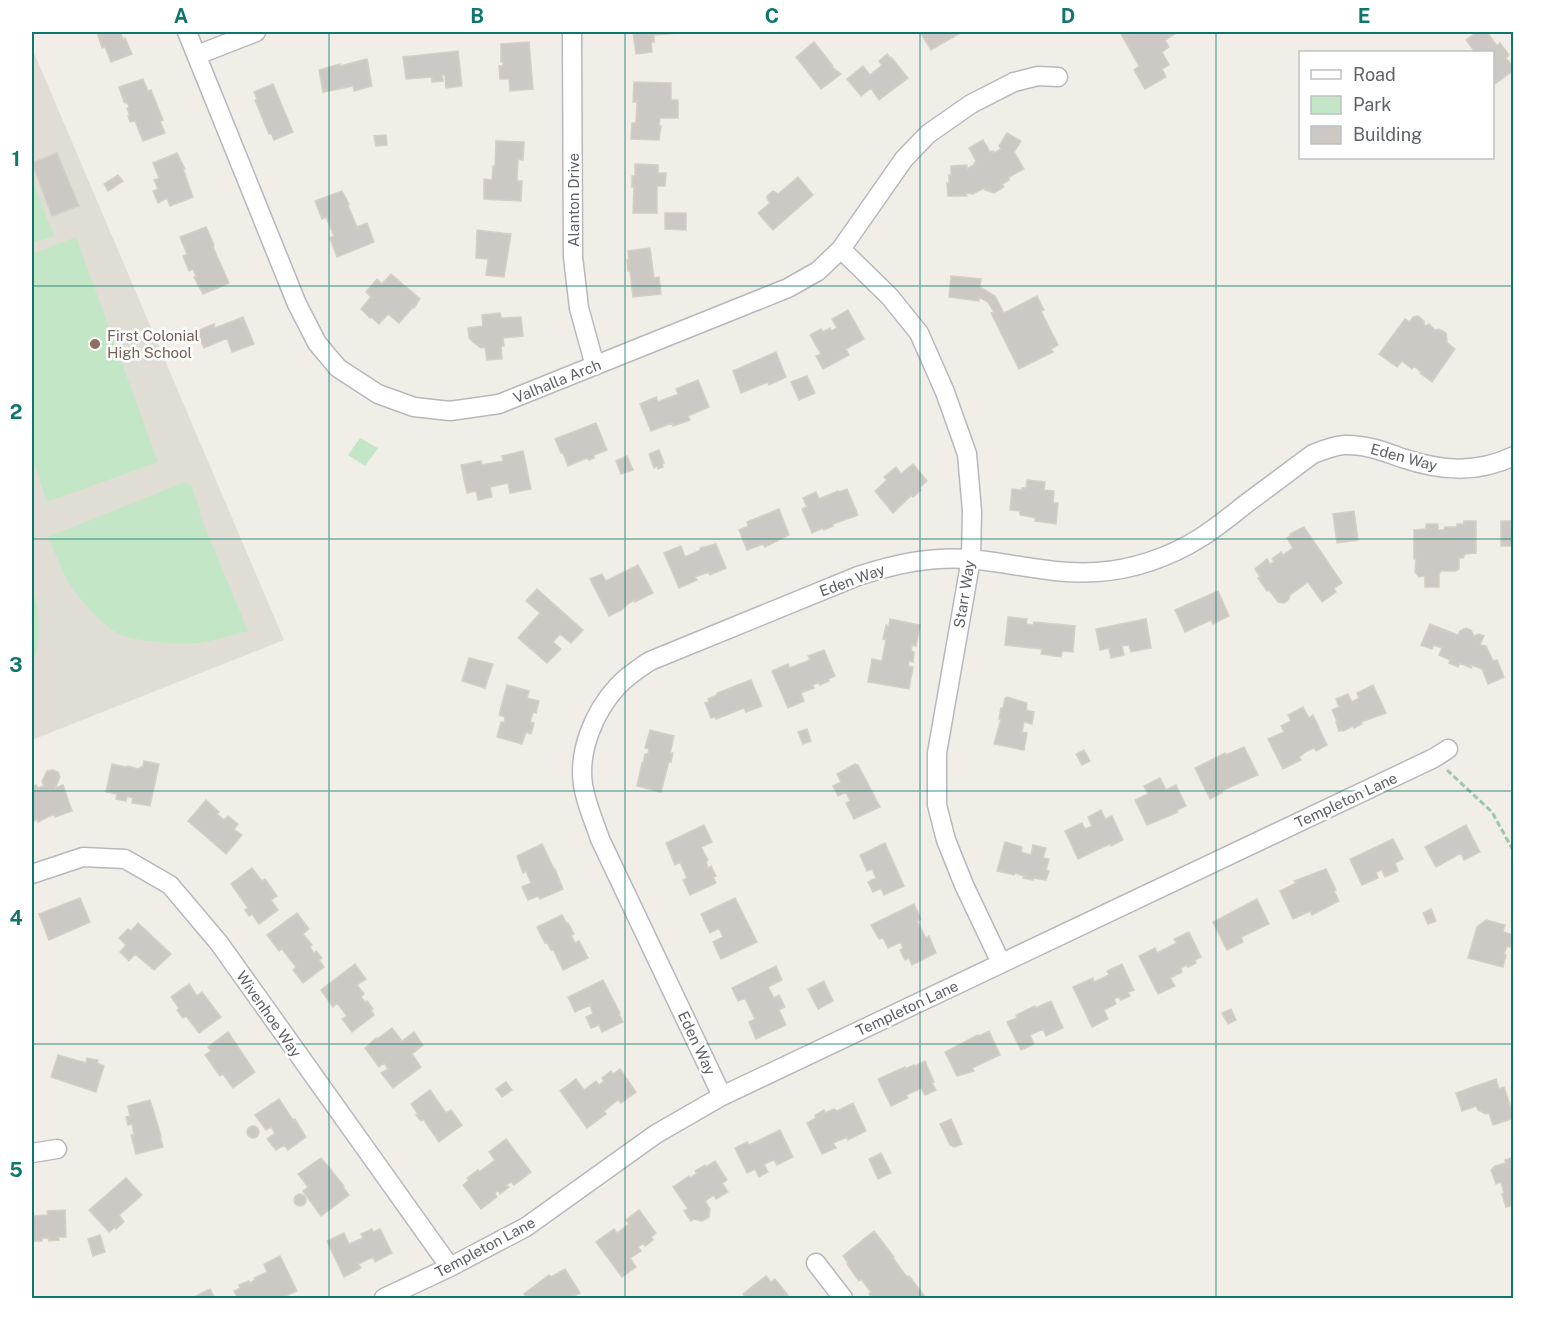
<svg xmlns="http://www.w3.org/2000/svg" width="1545" height="1330" font-family="'Public Sans',sans-serif">
  <style>
    .education { fill: #e0ddd4 }
    .green { fill: #c3e7c6 }
    .building { fill: #ccc8c3; stroke: #d4d0c4; stroke-width: 1.5 }
    .lines { fill: none; stroke-linecap: round; stroke-linejoin: round }
    .street-casing { stroke: #b6b8bc; stroke-width: 21 }
    .path { stroke: #9dc7ac; stroke-width: 3; stroke-dasharray: 6 3; stroke-linecap: butt }
    .street { stroke: #fff; stroke-width: 18 }
    .grid { fill: none; stroke: #0f766e; stroke-width: 1.5; stroke-opacity: 0.55 }
    .education-dot { fill: #8d6e63; stroke: #fff; stroke-width: 2 }
    .labels { text-anchor: middle; dominant-baseline: central; stroke-width: 5; stroke-linejoin: round; paint-order: stroke }
    .street-label { font-size: 15px; fill: #5e6166; stroke: #fff }
    .education-label { font-size: 15px; fill: #785e54; stroke: #fff; text-anchor: start }
    .neatline { fill: none; stroke: #0f766e; stroke-width: 2 }
    .grid-label { font-size: 20px; text-anchor: middle; font-weight: bold; fill: #0f766e }
  </style>
  <rect width="100%" height="100%" fill="#f0eee6"/>
  <!-- education -->
  <path class="education" d="M32 48 284 640 32 740Z"/>
  <!-- green -->
  <path class="green" d="M32 179 54 236 32 243Z
    M76 237 158 462 47 502 32 458V254Z
    M360 438 378 448 365 466 348 455Z
    M185 482 191 485 201 512 199 513 248 631C232 635 215 641 199 643 179 645 135 642 117 633 102 625 78 598 69 583 61 569 55 552 48 537Z
    M32 589C41 612 42 641 32 663Z"/>
  <!-- building -->
  <path class="building" d="M97 32H120L123 39 125 38 132 54 111 62 105 47 102 48Z
    M633 32H678V33L654 35V42H651L652 52 636 54Z
    M920 32H962L931 50Z
    M1126 32H1130L1132 34 1136 32H1178L1165 40 1169 47 1162 52 1169 65 1162 69 1166 77 1145 89 1134 70 1139 66 1121 34Z
    M1477 32H1487L1497 46 1500 43 1509 55 1506 58 1514 68V70L1492 86V52H1475L1466 40Z
    M529 42 533 89 510 91 509 79H500L499 66H503V62H501V44Z
    M814 42 833 66 832 67 841 74 821 89 796 57Z
    M458 51 462 86 446 88 445 75H442L443 81 432 82V77L406 79 403 57Z
    M887 54 890 58 891 57 908 78 879 100 871 88 861 96 847 79 863 66 870 75 882 65 879 61Z
    M367 59 372 86 354 91 353 86 323 92 319 70 340 64V66Z
    M143 79 148 91 151 90 163 120 160 121 165 133 143 141 135 121 130 122 128 116H130L127 108 129 107 128 104 124 102 119 87Z
    M634 82 671 83V100H678V118H660L659 125 661 126 659 140 631 139 632 123H636L637 102H633Z
    M273 84 293 132 274 140 271 133 269 134 255 100 257 99 254 92Z
    M1007 133 1021 141 1014 152 1024 169 1009 177V180L1002 184 1004 187 994 193 985 190 984 188 973 194 966 193 967 196H948L947 183H949V175H951V166L967 165V169L975 164 974 163 976 161 969 148 983 140 990 152 993 151 994 153 1001 149 999 146Z
    M386 135 387 145 376 146 374 136Z
    M496 141 524 142 523 160 518 159 517 181H522L521 201 484 199V179L492 180 493 166H495Z
    M57 153 79 206 52 216 32 163Z
    M177 153 185 169H183L193 197 170 206 167 198 158 203 153 191 158 189 154 180 159 178 153 163Z
    M635 164 658 165V173H666L665 186H657V213H633L634 187H632V176H635Z
    M118 175 123 181 108 191 104 184Z
    M798 177 813 195 773 230 758 213 770 203 767 199V196L773 191 778 194Z
    M342 191 349 204 348 206 357 227 367 223 374 242 337 257 330 238 334 236 326 217 322 219 315 201Z
    M665 213H686V230L665 229Z
    M206 227 214 245 213 247 229 283 203 294 194 277 196 276 193 269 189 271 183 256 187 254 180 237Z
    M477 230 511 234 504 277 486 275 488 259 476 258Z
    M650 248 654 278 659 277 661 294 633 297 630 271H628L627 260H629L628 251Z
    M391 274 420 299 414 308 413 307 399 323 388 314 379 324 371 317 370 318 361 309 371 297 366 292 377 279 382 284Z
    M951 276 981 279 980 287 995 296 1004 313 1037 296 1044 310 1041 311 1058 345 1051 349 1053 352 1019 369 991 313 994 312 988 302 979 297V301L949 297Z
    M848 310 864 339 846 349 849 355 823 369 816 356 821 354 810 335 821 329 823 332 830 328 831 331 837 328 832 319Z
    M500 313 501 318H504L521 317 523 336 503 338 504 346H501L502 359 487 360 485 347 481 348 473 342 469 338 468 328 483 326 482 315Z
    M1418 316 1424 321V325L1426 326 1429 324 1435 330 1439 329 1446 333 1447 341 1446 342 1455 349 1432 382 1420 373 1421 372 1414 366 1412 369 1402 361 1397 367 1379 354 1405 319 1410 322 1413 317Z
    M243 317 254 344 232 352 227 338 204 348 197 331 214 324 215 328Z
    M776 352 786 377 769 385 768 382 741 393 733 371Z
    M807 376 815 393 799 400 791 382Z
    M698 380 709 407 688 416 690 420 673 426 672 423 651 431 640 404 656 397 658 402 678 394 676 389Z
    M596 423 607 450 594 455V458L589 460 587 458 568 466 563 453H561L555 439Z
    M659 450 664 463 662 464 663 467 658 469 657 466 654 468 649 454Z
    M523 451 531 489 510 493 508 483 490 487 492 497 478 500 476 491 467 493 461 465 481 461 482 465 503 461 502 456Z
    M627 456 633 470 621 474 616 461Z
    M913 464 927 481 919 488 921 490 913 497 912 495 893 513 875 491 887 480 884 477 896 467 901 474Z
    M1027 480 1045 482 1044 490 1054 491 1053 503H1058L1056 524 1035 521 1036 518 1020 515V511L1010 510 1012 489 1022 490V488H1026Z
    M847 489 858 515 833 524V526L824 530 823 528 812 533 802 509 807 507 803 498 816 492 819 499 838 491 839 492Z
    M779 509 789 535 765 547 763 544 747 550 739 530 748 526 747 522Z
    M1354 511 1358 540 1337 543 1333 514Z
    M1464 521H1476V553L1465 554 1463 558H1459V569L1455 571H1441L1439 574V587H1425V576L1419 577 1415 572 1416 559H1414V530L1426 529V524H1438V530H1444L1445 527H1457V524H1464Z
    M1501 521H1514V546H1501Z
    M1304 527 1342 583 1334 588 1336 592 1322 602 1308 582 1290 595 1289 599 1284 603 1278 602 1269 590 1267 591 1258 578 1260 577 1255 569 1267 559 1270 564 1274 562 1272 559 1281 552 1283 555 1293 548 1287 538 1291 535 1290 534Z
    M716 544 726 568 710 575 709 572 695 577 697 580 679 588 664 553 681 546 685 557 701 550 700 548Z
    M638 565 653 593 635 602 634 600 626 605V606L621 610 609 616 590 579 602 574 606 581Z
    M537 589 583 630 571 643 560 634 553 642 561 649 547 663 518 638 540 613 526 601Z
    M1218 591 1229 616 1213 624 1211 620 1185 632 1175 610Z
    M1008 617 1027 619 1026 624 1033 625 1034 622 1075 626 1073 652 1062 651 1061 657 1041 654 1042 649 1005 645Z
    M890 619 920 625 916 646 912 645 911 651 914 652 913 662 909 661 908 666 913 667 909 689 868 682 872 659 882 661 886 640 883 639 886 625 889 626Z
    M1146 619 1151 648 1131 652 1129 645 1122 646 1124 655 1111 658 1109 648 1100 650 1096 629Z
    M1430 624 1458 635 1460 631 1466 628 1471 630 1474 636 1479 634 1484 636 1480 645 1486 646 1493 661 1497 660 1504 677 1488 684 1482 669 1472 665 1471 668 1460 663 1458 667 1449 663 1450 660 1439 655 1442 648 1434 645 1432 649 1421 645Z
    M824 650 835 676 828 679 829 681 820 685 819 682 813 685 814 688 801 693 804 701 788 708 772 671 788 664 790 668 810 660 808 656Z
    M469 658 493 664 485 688 462 681Z
    M751 680 762 706 746 712 744 708 716 719 715 717 711 718 705 703 709 702 708 699 717 695V693Z
    M507 685 529 691 527 698 539 701 536 713 533 712 530 722 534 723 531 734 526 732 522 744 497 737 501 722 504 723 505 717 499 715Z
    M1373 685 1386 713 1361 722 1362 724 1354 728 1353 726 1343 731 1342 730 1339 731 1336 722 1337 721 1332 710 1339 707 1336 699 1348 694 1352 702 1359 698 1357 693Z
    M1007 697 1027 703 1026 710 1034 712 1032 724 1024 722 1022 732 1027 733 1024 750 994 744 1001 719H999L1001 708H1003L1005 698Z
    M1303 707 1309 718 1313 715 1327 745 1316 751 1314 748 1307 751 1299 757 1301 760 1283 769 1268 739 1284 732 1281 726 1291 721 1288 715Z
    M807 729 811 741 803 744 798 732Z
    M650 730 674 736 670 753H673L671 762 669 761 661 792 637 786 642 763 643 764 645 754H648L649 749 645 748Z
    M1244 747 1258 775 1221 791 1222 793 1210 799 1195 768 1225 753 1226 755Z
    M1084 750 1090 761 1082 765 1076 754Z
    M144 761 159 764 150 806 132 803 133 798 127 796 126 801 116 799 117 794 106 792 112 764 126 767 128 766 138 769 143 766Z
    M855 764 856 765H858L880 807 854 819 846 803 850 801 846 792 838 796 833 786 841 782 837 774Z
    M53 770 58 772 60 777 55 788 63 785 72 811 55 817 54 814 38 822V819L32 822V786L36 785 38 788 44 786 42 781 47 771Z
    M1160 778 1166 790 1176 785 1186 806 1177 810 1178 812 1147 825 1135 800 1148 794 1144 786Z
    M206 800 219 812 217 814 224 820 228 816 238 824 234 829 242 835 226 854 188 821Z
    M1101 810 1105 819 1112 816 1123 840 1111 846 1110 844 1103 847 1078 859 1065 831 1082 823 1085 829 1092 826 1088 817Z
    M704 825 712 842 701 847 708 860 706 862 708 868 711 866 716 876 713 877 716 883 690 895 683 880 687 878 680 862 675 865 666 843Z
    M1466 825 1480 852 1464 860 1461 853 1436 867 1425 847Z
    M1393 839 1403 859 1395 863 1398 871 1385 877 1382 870 1376 872 1378 878 1362 885 1350 859Z
    M1005 842 1022 847 1021 852 1031 855 1033 845 1046 848 1043 858 1049 859 1046 870 1049 871 1046 880 1033 878V880L1023 878 1024 876 1015 873 1014 875 997 871Z
    M885 843 904 886 884 895 881 888 873 892 868 882 876 878 872 869 867 871 860 855Z
    M542 844 554 869H555L563 889 540 899 538 896 528 900 522 887 531 883 526 871 523 873 517 856Z
    M252 868 262 881 265 879 277 896 271 900 278 910 259 924 252 914 249 916 245 910 248 908 231 884Z
    M1326 869 1336 890 1334 891 1339 901 1312 915 1310 911 1293 919 1280 891 1296 883 1294 881Z
    M80 898 90 922 49 940 39 914Z
    M735 898 757 942 721 959 713 942 723 937 719 928 710 933 701 914Z
    M1257 899 1269 924 1241 937 1243 942 1227 950 1213 922Z
    M914 904 921 919 917 921 926 938 929 936 936 953 912 965 909 958 905 960 900 950 903 948 901 942 888 948 883 938 879 939 871 925Z
    M1431 909 1436 921 1428 924 1423 913Z
    M297 913 309 929 303 934 312 945 310 947 314 953 316 951 322 958 319 960 324 967 303 983 293 970 296 967 282 949 279 951 267 935Z
    M562 915 567 924 568 923 574 934 571 935 575 943 579 941 588 958 563 970 553 949 551 950 547 942 545 943 537 927Z
    M1486 920 1505 925 1503 932 1514 935 1510 947 1507 946 1504 954 1506 955 1503 967 1468 958 1477 927Z
    M138 923 171 954 154 970 135 954 129 961 120 952 126 945 119 938 128 929 131 931Z
    M1189 932 1201 957 1195 960 1196 963 1188 967 1186 965 1181 968 1182 972 1170 978 1175 986 1158 994 1139 956 1155 948 1157 953 1177 943 1174 939Z
    M355 964 366 979 357 985 364 994 361 997 365 1002 367 1001 373 1009 371 1010 374 1015 352 1032 342 1019 347 1016 337 1003 333 1007 321 990Z
    M1122 964 1134 990 1128 992 1130 996 1121 1000 1119 997 1114 999 1116 1004 1104 1010 1108 1019 1092 1027 1073 987 1093 978 1094 982 1109 975 1107 971Z
    M776 966 782 980 768 987 774 998 779 995 785 1007 779 1010 786 1025 756 1039 749 1022 755 1019 745 998 738 1001 732 988Z
    M603 980 620 1013 619 1014 623 1022 602 1032 599 1025 591 1028 586 1017 593 1014 590 1005 575 1012 568 997Z
    M824 981 833 1001 818 1009 808 989Z
    M189 984 197 996 202 992 221 1017 199 1033 186 1016 183 1018 177 1010 179 1008 171 997Z
    M1051 1001 1063 1028 1046 1036 1043 1029 1030 1035 1034 1044 1021 1050 1007 1022 1017 1018 1016 1015 1035 1006 1036 1008Z
    M1231 1009 1236 1020 1228 1024 1222 1013Z
    M392 1028 402 1041 414 1032 423 1045 412 1054 421 1067 393 1088 381 1073 388 1069 384 1063 379 1067 365 1048 376 1038 377 1039Z
    M989 1031 1000 1055 972 1068 974 1071 957 1076 945 1052 978 1035 979 1036Z
    M228 1032 255 1072 233 1088 223 1074 220 1076 205 1055 211 1051 208 1047Z
    M58 1055 86 1063 87 1058 98 1060 97 1063 104 1066 96 1092 51 1077Z
    M925 1061 934 1082 932 1083 936 1090 925 1095 921 1088 906 1095 908 1098 891 1106 878 1079 905 1067V1069L914 1065 915 1066Z
    M620 1069 636 1092 621 1103 618 1100 604 1111 606 1114 587 1128 560 1091 576 1079 584 1090 596 1081 599 1085 604 1081 602 1078 611 1071 613 1074Z
    M1496 1079 1499 1089 1504 1087 1514 1118 1493 1125 1489 1113 1486 1114 1478 1110 1476 1106 1462 1111 1456 1093Z
    M506 1082 512 1090 502 1097 496 1089Z
    M430 1090 446 1113 451 1110 462 1125 439 1142 423 1119 421 1121 416 1115 418 1114 411 1104Z
    M279 1099 293 1120 295 1119 306 1137 288 1150 284 1145 276 1150 267 1139 275 1133 271 1127 266 1130 255 1115Z
    M150 1100 161 1136H160L163 1147 136 1154 131 1135 134 1134 132 1124 128 1125 126 1117 130 1116 128 1106Z
    M853 1103 866 1131 848 1140 847 1137 833 1143 836 1148 822 1154 807 1123 816 1118 815 1115 824 1110 825 1113 834 1109 837 1111Z
    M951 1119 962 1144 954 1147 950 1145 940 1124Z
    M247 1132a6 6 0 1 1 12 0a6 6 0 1 1-12 0Z
    M780 1130 793 1157 777 1165 774 1160 764 1164 768 1172 759 1177 755 1169 747 1173 735 1148 747 1142 749 1145Z
    M506 1139 531 1172 514 1185 511 1182 506 1185 509 1187 500 1194 498 1191 495 1193 497 1197 481 1209 463 1185 469 1180 467 1178 478 1170 479 1172 495 1160 489 1152Z
    M881 1153 891 1173 878 1179 869 1159Z
    M1514 1157V1205L1506 1207 1502 1194H1504L1501 1182 1496 1184 1491 1170 1495 1166 1506 1163 1505 1160Z
    M321 1158 344 1186 343 1187 349 1195 321 1216 303 1191 308 1187 298 1174Z
    M715 1161 727 1180 722 1183 728 1192 716 1199 714 1195 705 1201 710 1209 709 1217 702 1221 694 1219 691 1221 684 1211 688 1209 673 1187 689 1176 690 1178 697 1173 695 1171 705 1165 706 1167Z
    M126 1178 142 1195 119 1215 124 1222 116 1229 115 1227 109 1232 89 1210Z
    M294 1200a6 6 0 1 1 12 0a6 6 0 1 1-12 0Z
    M65 1210 66 1237H58L59 1240 49 1241 48 1238H42V1241H32V1216L48 1215 47 1211Z
    M639 1210 656 1233 651 1237 653 1240 645 1246 644 1243 638 1247 641 1251 630 1258 636 1267 622 1277 596 1242 614 1229 617 1233 629 1224 626 1220Z
    M372 1229 373 1232 380 1229 392 1253 375 1262 373 1257 358 1264 361 1268 344 1277 327 1241 344 1233 349 1244 363 1238 361 1234Z
    M874 1231 894 1257 893 1258 907 1277 909 1276 926 1298H872L869 1294 871 1292 861 1279 859 1281 847 1264 848 1263 843 1256Z
    M100 1235 105 1252 93 1256 88 1239Z
    M280 1256 297 1291 281 1298H276L275 1297 271 1298H238L234 1291 240 1288 239 1285 249 1281 250 1283 255 1280 254 1278 267 1272 264 1264Z
    M565 1269 580 1293 570 1298H527L524 1294 549 1275 551 1277Z
    M766 1276 771 1282 775 1279 788 1295 784 1298H743L745 1297 743 1294Z
    M210 1289 215 1298H195L194 1297Z"/>
  <g class="lines">
    <!-- street casing -->
    <g class="street-casing">
      <path id="street" d="M187 32 297 304 317 343 338 368 378 394 414 407 450 411 499 404 788 288 818 271 841 249 904 159 928 134 971 104 1014 82 1038 76 1058 77
        M572 32 573 257 579 308 595 366
        M197 55 256 32
        M841 249 890 297 919 333 945 392 967 454 972 511 971 559 937 753V805L946 840 964 885 1001 963
        M32 874 83 857 125 859 170 885 219 943 450 1267
        M722 1096 600 839C594 821 586 804 583 785 578 751 594 712 617 687 627 676 638 669 650 661L858 576C895 564 931 556 970 559 1012 563 1054 575 1097 572 1132 570 1170 557 1200 538 1216 528 1232 515 1247 503 1269 487 1291 470 1313 454 1323 450 1333 446 1344 445 1364 444 1383 451 1402 458 1441 471 1476 474 1514 456
        M32 1153 57 1149
        M816 1263 843 1298
        M384 1298 450 1267 526 1227 656 1134 722 1096 1434 758 1448 749"/>
    </g>
    <!-- path -->
    <path class="path" d="M1447 770 1492 812 1514 852"/>
    <!-- street -->
    <use href="#street" class="street"/>
  </g>
  <!-- grid -->
  <path class="grid" d="M329 32V1298M625 32V1298M920 32V1298M1216 32V1298M32 286H1514M32 539H1514M32 791H1514M32 1044H1514"/>
  <!-- markers -->
  <circle class="education-dot" cx="95" cy="344" r="6"/>
  <g class="labels">
    <!-- street labels -->
    <g class="street-label">
      <text transform="translate(573 200) rotate(-90)">Alanton Drive</text>
      <text transform="translate(557 381) rotate(-22)">Valhalla Arch</text>
      <text transform="translate(1404 457) rotate(15)">Eden Way</text>
      <text transform="translate(852 580) rotate(-20)">Eden Way</text>
      <text transform="translate(964 594) rotate(-81)">Starr Way</text>
      <text transform="translate(1346 800) rotate(-25)">Templeton Lane</text>
      <text transform="translate(907 1008) rotate(-25)">Templeton Lane</text>
      <text transform="translate(269 1014) rotate(55)">Wivenhoe Way</text>
      <text transform="translate(697 1043) rotate(65)">Eden Way</text>
      <text transform="translate(485 1247) rotate(-28)">Templeton Lane</text>
    </g>
    <!-- education labels -->
    <g class="education-label">
      <text x="107" y="335">First Colonial<tspan x="107" dy="17">High School</tspan></text>
    </g>
  </g>
  <!-- border -->
  <rect width="1545" height="1330" fill="none" stroke="#ffffff" stroke-width="66"/>
  <!-- legend -->
  <rect x="1299" y="51" width="195" height="108" fill="#ffffff" stroke="#bfc0c2" stroke-width="1.5"/>
  <rect x="1311" y="70" width="30" height="9" fill="#ffffff" stroke="#bfc0c2" stroke-width="1.5"/>
  <text x="1353" y="81" font-size="18" fill="#5e6166">Road</text>
  <rect x="1311" y="96" width="30" height="18" fill="#c3e7c6" stroke="#bfc0c2" stroke-width="1.5"/>
  <text x="1353" y="111" font-size="18" fill="#5e6166">Park</text>
  <rect x="1311" y="126" width="30" height="18" fill="#ccc8c3" stroke="#bfc0c2" stroke-width="1.5"/>
  <text x="1353" y="141" font-size="18" fill="#5e6166">Building</text>
  <rect x="33" y="33" width="1479" height="1264" class="neatline"/>
  <g class="grid-label">
    <text x="181" y="23">A</text>
    <text x="477" y="23">B</text>
    <text x="772" y="23">C</text>
    <text x="1068" y="23">D</text>
    <text x="1364" y="23">E</text>
    <text x="16" y="166">1</text>
    <text x="16" y="419">2</text>
    <text x="16" y="672">3</text>
    <text x="16" y="925">4</text>
    <text x="16" y="1177">5</text>
  </g>
</svg>
